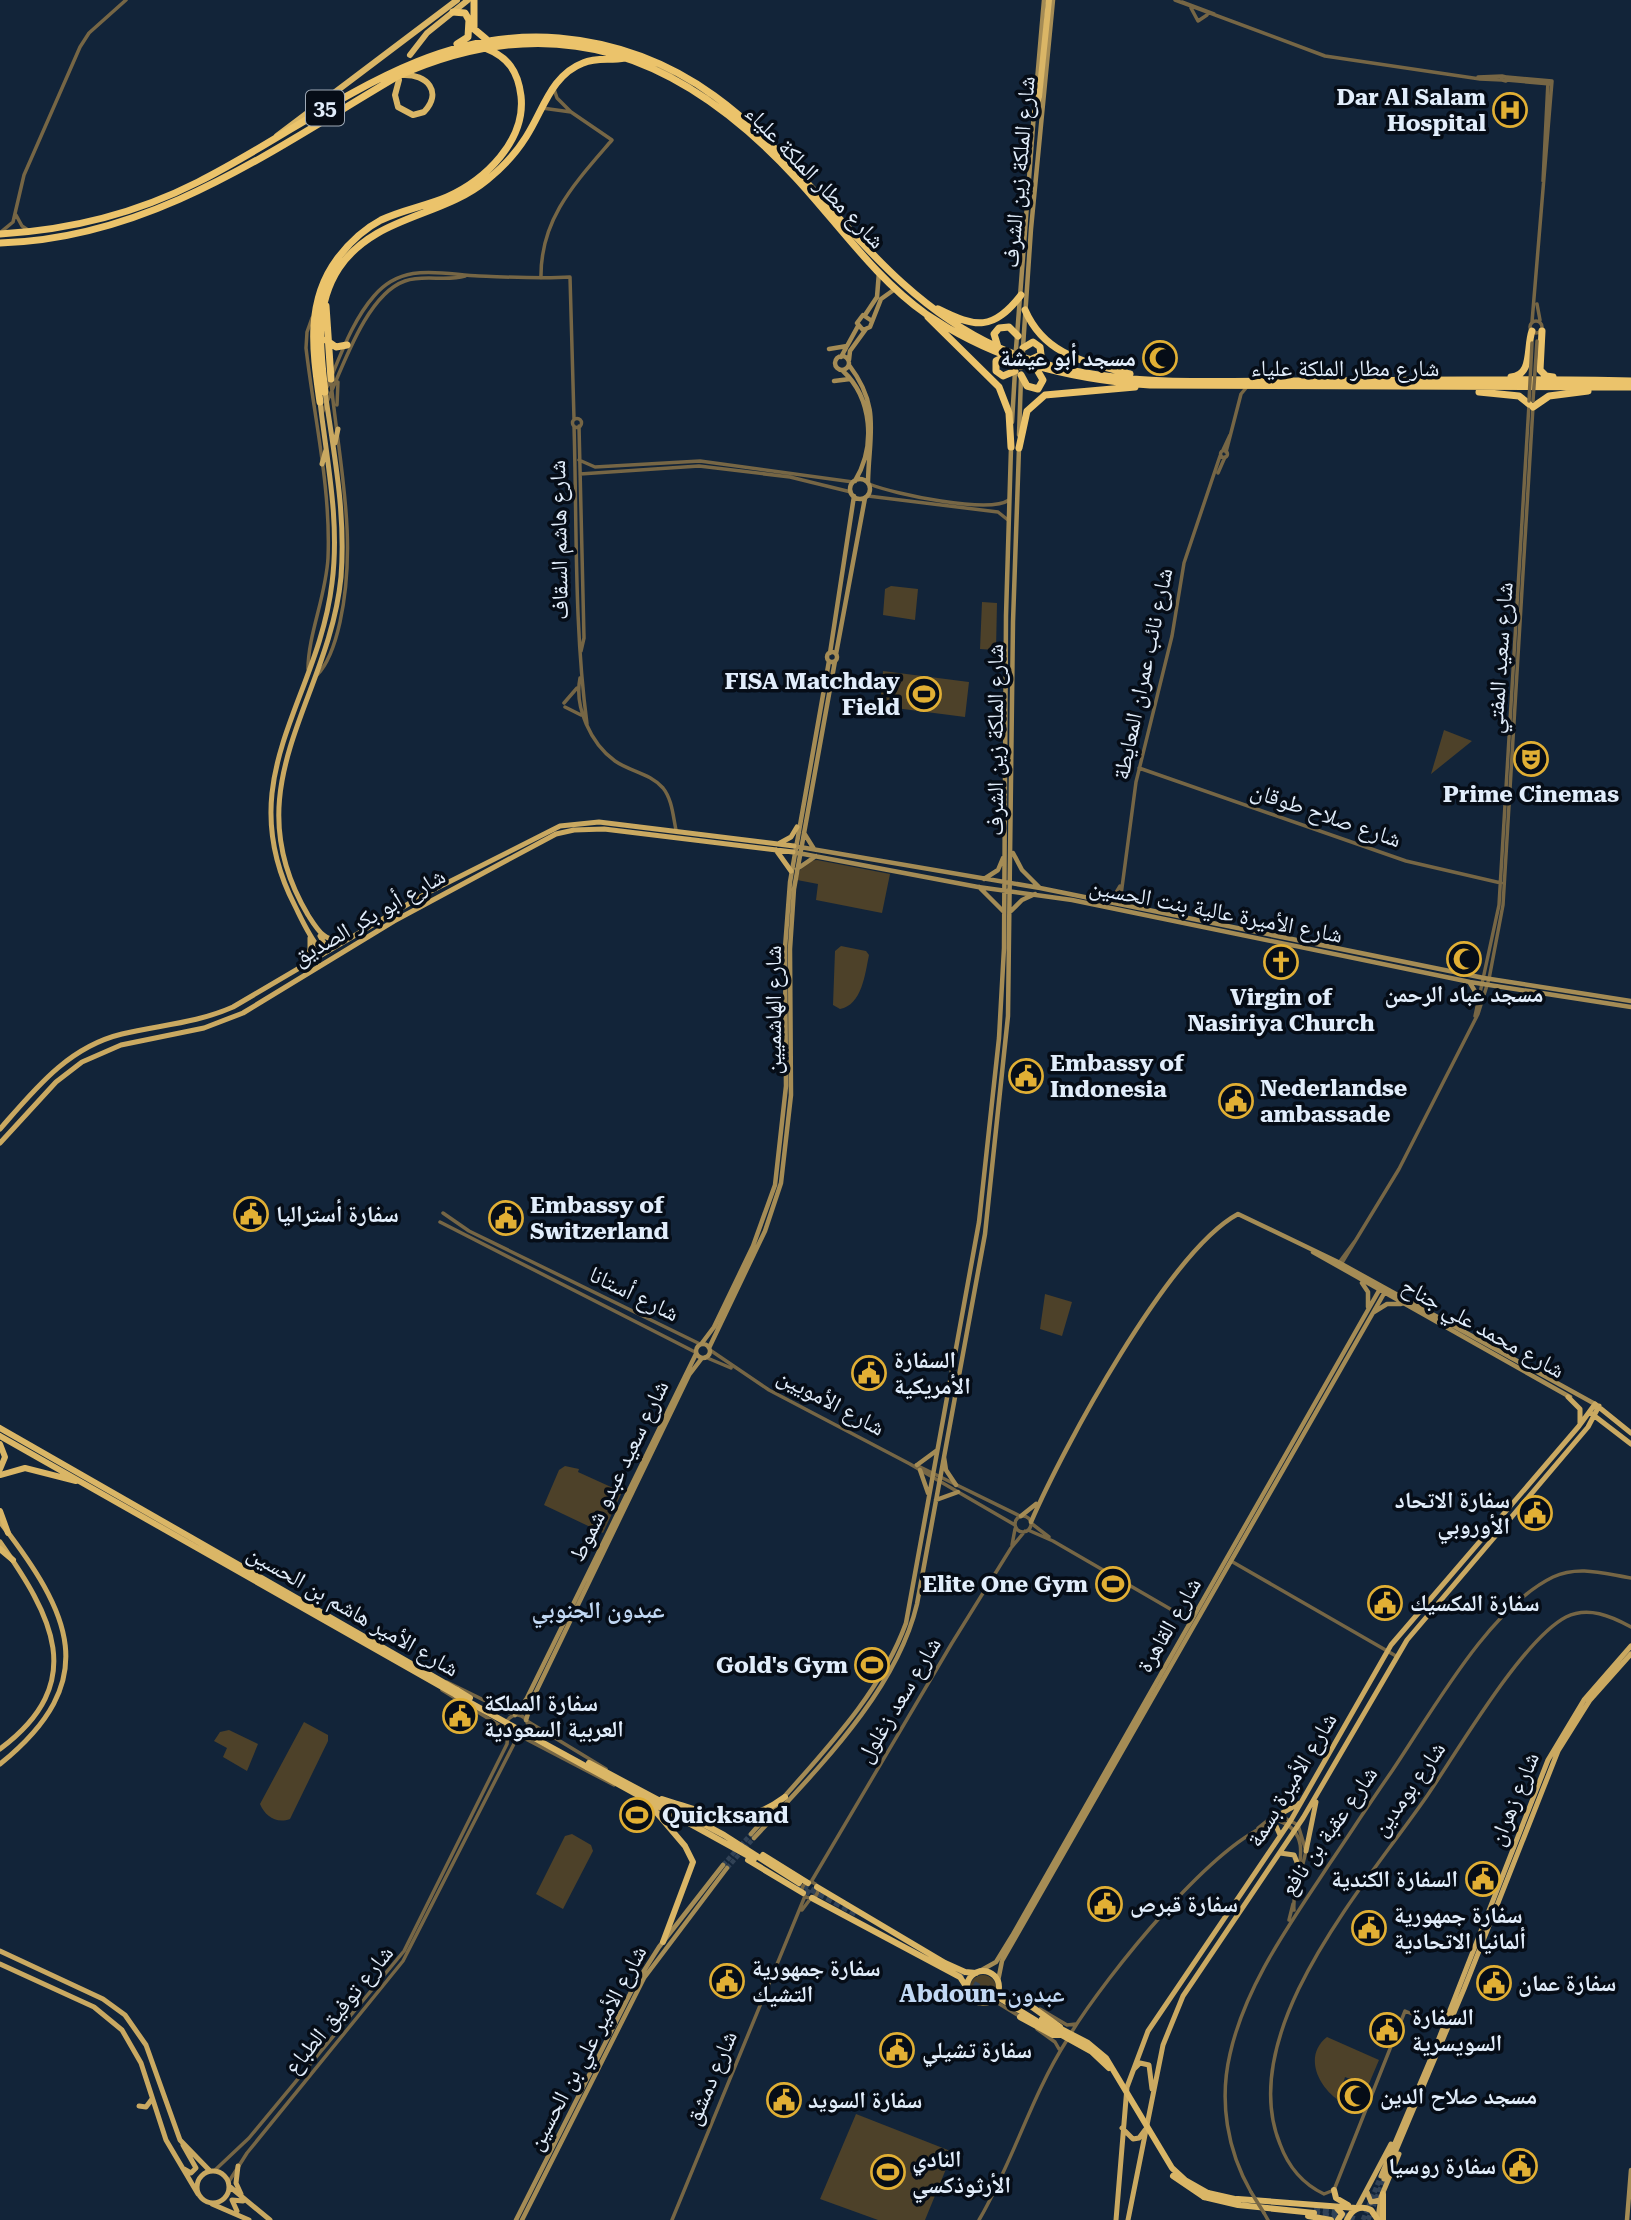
<svg xmlns="http://www.w3.org/2000/svg" width="1631" height="2220" font-family="'Roboto Serif','Noto Naskh Arabic',serif">
  <style>
    .green { fill: #4d4129 }
    .lines { fill: none; stroke-linecap: round; stroke-linejoin: round }
    .secondary-tunnel { stroke: #314256; stroke-width: 4.5; stroke-dasharray: 4.5 2; stroke-linecap: butt }
    .primary-tunnel { stroke: #314256; stroke-width: 5; stroke-dasharray: 5 2.5; stroke-linecap: butt }
    .trunk-tunnel { stroke: #314256; stroke-width: 6; stroke-dasharray: 6 3; stroke-linecap: butt }
    .tertiary { stroke: #766645; stroke-width: 3.5 }
    .secondary { stroke: #a58c55; stroke-width: 4.5 }
    .primary { stroke: #caa961; stroke-width: 5 }
    .trunk { stroke: #dab666; stroke-width: 6 }
    .motorway { stroke: #ebc36b; stroke-width: 7 }
    .tertiary-bridge { stroke: #766645; stroke-width: 3.5 }
    .secondary-bridge { stroke: #a58c55; stroke-width: 4.5 }
    .trunk-bridge { stroke: #dab666; stroke-width: 6 }
    .labels { text-anchor: middle; dominant-baseline: central; stroke-width: 7; stroke-linejoin: round; paint-order: stroke }
    .shield { fill: #060d17; stroke: #9faab7; stroke-width: 2 }
    .shield-label { font-size: 21px; font-weight: bold; fill: #e1edfb }
    .poi-label { font-size: 23px; font-weight: bold; fill: #e1edfb; stroke: #060d17; text-anchor: start }
    .street-label { font-size: 23px; fill: #e1edfb; stroke: #060d17 }
    .neighbourhood-label { font-size: 24px; font-weight: bold; fill: #c1d8f4; stroke: #060d17 }
  </style>
  <rect width="100%" height="100%" fill="#122439"/>
  <!-- green -->
  <path class="green" d="M891 586 918 589 915 620 883 615 885 589Z
    M982 602 997 603 996 650 980 649Z
    M883 671 969 682 965 717 880 706Z
    M1444 730 1472 741 1431 774Z
    M817 860 890 874 882 913 816 900 818 884 797 880C800 867 804 861 817 860Z
    M841 946 866 951 869 955C865 974 862 1005 840 1009L833 1005 835 951Z
    M1045 1294 1072 1302 1062 1336 1040 1329Z
    M565 1466 579 1469 578 1472 622 1492 603 1533 544 1505 559 1470Z
    M304 1722 328 1735V1741L290 1819C276 1824 265 1816 260 1804Z
    M229 1730 258 1744 247 1771 223 1757 227 1748 214 1741 220 1732Z
    M572 1834 591 1845 593 1851 563 1909 536 1894 565 1836Z
    M970 1988a13 13 0 1 1 26 0a13 13 0 1 1-26 0Z
    M1327 2037 1379 2060 1368 2086 1345 2077 1338 2100C1317 2085 1304 2055 1327 2037Z
    M856 2114 953 2152 925 2220H878L820 2199Z"/>
  <g class="lines">
    <!-- secondary-tunnel -->
    <path class="secondary-tunnel" d="M723 1865 751 1834
      M727 1868 754 1838"/>
    <!-- primary-tunnel -->
    <path class="primary-tunnel" d="M1363 2220 1381 2176
      M1368 2220 1384 2179"/>
    <!-- trunk-tunnel -->
    <path class="trunk-tunnel" d="M803 1885 858 1915
      M797 1886 820 1899
      M958 1975 1001 1999
      M1314 2209 1338 2213 1357 2220
      M1314 2213 1342 2219"/>
    <!-- tertiary -->
    <path class="tertiary" d="M1175 0 1325 56 1480 79 1502 80V76L1506 77V81L1502 80
      M1182 2 1214 14
      M1191 8 1198 21 1207 15
      M1478 77 1502 76
      M1507 77 1552 81 1532 322
      M1506 80 1550 84
      M554 89 557 98 571 112
      M1543 181 1548 81
      M16 215 22 226 28 230
      M1 232 13 222 24 175 80 47 89 33 126 0
      M541 278C540 219 575 183 612 140L571 112 542 108
      M1537 304 1540 320
      M1530 327a6 6 0 1 1 12 0a6 6 0 1 1-12 0Z
      M327 387C340 357 352 321 374 296 403 262 440 274 479 276 509 277 540 279 570 277L574 419
      M337 405 338 382
      M322 413C340 376 364 295 405 281 425 274 445 282 465 276
      M572.5 423a4.5 4.5 0 1 1 9 0a4.5 4.5 0 1 1-9 0Z
      M574 426C577 525 574 626 587 724
      M579 426 584 638 581 651
      M1223 450 1230 435
      M1220.5 454a3.5 3.5 0 1 1 7 0a3.5 3.5 0 1 1-7 0Z
      M1226 452 1241 394 1246 388
      M579 460 595 467 700 461 853 482
      M1218 473 1225 457
      M580 474 699 466 790 477 851 492
      M869 484C894 494 989 514 1009 500
      M868 496 998 512 1008 520
      M308 669C308 635 326 596 328 558 331 488 314 417 306 348L307 332 312 318
      M317 675C330 662 336 640 340 622 358 540 339 463 331 382
      M580 678C574 707 591 744 615 761 631 772 650 773 663 788 672 799 673 816 676 830
      M564 703 577 688
      M565 707 581 715
      M1139 768 1406 861 1501 883
      M1102 899 1114 896 1120 886
      M1127 904 1121 895 1136 782 1172 636 1184 563 1220 456
      M1475 1016 1499 905 1529 404
      M443 1213 469 1231 700 1344
      M440 1222 695 1352
      M1338 1264 1355 1241
      M1340 1266 1399 1169 1478 1014 1489 979 1503 905 1533 407
      M710 1350 769 1390 910 1464 1015 1525
      M705 1357 731 1368
      M916 1465 1020 1516
      M1015 1524a8 8 0 1 1 16 0a8 8 0 1 1-16 0Z
      M1031 1523 1049 1537
      M1028 1530 1053 1541 1191 1621
      M1012 1545 1015 1529
      M1231 1561 1396 1656
      M447 1682 514 1715
      M442 1690 507 1730
      M506 1726a11 11 0 1 1 22 0a11 11 0 1 1-22 0Z
      M527 1721 606 1769
      M520 1736 614 1785
      M1258 1828 1268 1820 1281 1816 1298 1825 1306 1851 1299 1880
      M811 1882 952 1643 1011 1548 1025 1531
      M802 1890a8 8 0 1 1 16 0a8 8 0 1 1-16 0Z
      M802 1910 811 1898
      M1289 1920 1293 1904
      M999 1990 1027 2003
      M993 2000 1019 2016
      M1040 2009 1067 2025 1076 2024
      M1443 2027 1405 2011 1334 2190 1324 2194C1303 2184 1288 2166 1280 2144 1234 2031 1367 1883 1427 1796 1457 1752 1522 1640 1566 1617 1588 1606 1611 1616 1631 1627
      M1037 2029 1055 2042 1059 2049
      M1071 2033C1105 1978 1217 1836 1279 1821 1319 1835 1291 1881 1294 1910
      M214 2171 249 2138 404 1951 507 1744 508 1731
      M228 2183 247 2153 403 1961 518 1736
      M1251 2192C1227 2150 1219 2101 1230 2054 1246 1983 1291 1923 1330 1863 1351 1832 1371 1801 1392 1771 1432 1712 1489 1608 1553 1577 1579 1565 1605 1574 1631 1578
      M1264 2213 1268 2220
      M672 2220 805 1896
      M979 2220C1013 2162 1031 2096 1067 2040"/>
    <!-- secondary -->
    <path class="secondary" d="M1035 104 1044 0
      M865 315 877 297 879 272
      M872 321 863 315 857 323 863 330 870 327 881 299 895 289
      M1023 347 1031 229 1053 0
      M829 349 847 346
      M1016 349 1034 113
      M835 363a7 7 0 1 1 14 0a7 7 0 1 1-14 0Z
      M841 357 858 326
      M849 360 850 351 866 329
      M849 365C881 407 869 434 868 482
      M843 371C872 398 876 446 855 481
      M834 381 850 379
      M1012 422 1015 371
      M1019 435 1021 378
      M850 489a10 10 0 1 1 20 0a10 10 0 1 1-20 0Z
      M827 657a5 5 0 1 1 10 0a5 5 0 1 1-10 0Z
      M830 653 854 496
      M836 654 865 498
      M804 833 814 849
      M794 846 1040 888 1484 978 1631 1001
      M793 852 978 887 1072 900 1470 982 1631 1007
      M1013 853 1022 870 1039 887
      M797 869 816 856
      M984 879 998 870 1003 858
      M979 887 1004 912
      M1011 911 1022 900 1035 894
      M1470 983 1479 998
      M1313 1252 1570 1397
      M1362 1283 1368 1292V1307
      M1374 1312 1387 1304H1401
      M702 1343 714 1327 753 1246 775 1185 786 1086 785 948 790 882 829 661
      M696 1351a7 7 0 1 1 14 0a7 7 0 1 1-14 0Z
      M709 1348 765 1231 781 1183 791 1095 790 949 794 889 835 661
      M944 1457 946 1470 956 1485
      M917 1465 936 1451
      M920 1470 928 1493
      M936 1500 958 1492
      M1021 1516 1036 1504
      M1031 1522C1063 1448 1169 1251 1238 1214L1338 1262 1595 1404
      M515 1715 527 1698 696 1354
      M526 1720 533 1698 689 1375 702 1358
      M783 1798C829 1746 882 1690 906 1623L979 1222 999 1038 1004 948 1006 616 1011 448
      M751 1834 777 1804
      M754 1838C814 1772 896 1693 917 1604L985 1234 1008 1016 1013 622 1019 448
      M978 1972 996 1962 1012 1936 1381 1287
      M998 1981 1002 1961 1386 1290
      M516 2220 633 1988 659 1947 723 1865
      M522 2220 644 1978 727 1868
      M1627 2220 1631 2170"/>
    <!-- primary -->
    <path class="primary" d="M325 392C334 454 346 514 341 577 329 701 231 786 308 915 317 929 325 944 344 939
      M335 443 338 429
      M322 464 326 450
      M780 843 791 837 797 827
      M776 850 791 871
      M320 936 324 943 319 948C309 936 302 920 295 906 229 778 318 702 332 583 340 522 327 462 320 402
      M301 964 310 950V938
      M0 1129C35 1089 68 1047 122 1034 160 1025 197 1023 233 1007L427 893 560 826 599 822 794 846
      M0 1143 56 1082 82 1062 121 1045 204 1028 243 1013 394 921 556 834 574 830 604 829 793 852
      M1568 1397 1580 1409V1424
      M1592 1414 1631 1444
      M0 1522C70 1613 104 1680 0 1764
      M0 1542C51 1615 90 1682 0 1749
      M1275 1817 1300 1803
      M1268 1824 1276 1826 1280 1835
      M1306 1851 1316 1802
      M1280 1853 1294 1855 1299 1867
      M0 1951 103 1999 125 2015 146 2045 180 2140 210 2171
      M0 1964 94 2007 122 2030 141 2063 166 2140 198 2194
      M1134 2069 1140 2063 1149 2065 1152 2089
      M139 2106 146 2107 152 2099
      M1122 2128 1133 2139 1139 2138 1145 2130
      M183 2145 196 2168 191 2173 184 2169
      M238 2166 236 2183 241 2194
      M197 2187a16 16 0 1 1 32 0a16 16 0 1 1-32 0Z
      M1381 2176 1434 2051 1548 1760 1584 1700 1631 1646
      M1384 2179 1464 1989 1558 1751 1590 1700 1631 1654
      M229 2186 270 2220
      M1367 2192 1371 2202 1380 2200
      M212 2204 249 2220
      M1357 2208 1391 2144
      M237 2211 232 2200 243 2201
      M1378 2217 1381 2197 1399 2154
      M1116 2220 1127 2087 1148 2031 1291 1820 1391 1645 1579 1426 1595 1404 1631 1433
      M1128 2220 1163 2045 1183 1996 1303 1818 1407 1640 1588 1427 1599 1406"/>
    <!-- trunk -->
    <path class="trunk" d="M410 55 427 33 468 0
      M399 80 395 95 398 107 413 115 424 112C443 92 427 74 403 75
      M1034 116 1039 97 1049 0
      M277 136 457 0
      M0 1428 457 1690
      M0 1436 456 1695
      M0 1444 5 1457 0 1469
      M0 1475 25 1468 76 1481
      M0 1511 8 1533
      M0 1549 13 1560
      M589 1763 724 1835 799 1883
      M587 1767 754 1859
      M662 1799C712 1814 739 1831 785 1797
      M651 1806 685 1846 693 1862 663 1942
      M763 1855 808 1883
      M748 1860 803 1893
      M817 1887 945 1963 965 1972 976 1973
      M812 1898 960 1977 967 1988
      M967 1987a16 16 0 1 1 32 0a16 16 0 1 1-32 0Z
      M1001 1999 1040 2023
      M1028 2004 1060 2027
      M1020 2017 1053 2035H1061
      M1334 2190 1336 2198 1348 2205
      M1208 2193 1239 2200
      M1383 2194V2220
      M1204 2197 1238 2205 1314 2213
      M1238 2199 1356 2208
      M1336 2207 1342 2214 1338 2220
      M1308 2216 1331 2220
      M1347 2220C1352 2209 1360 2205 1371 2210L1378 2220"/>
    <!-- motorway -->
    <path class="motorway" d="M474 0V29L486 39
      M453 12 465 13 469 20 468 37 457 44
      M0 234C70 230 135 214 198 182 316 123 419 26 559 38 778 57 823 267 997 347 1089 389 1200 381 1298 381 1409 381 1520 378 1631 381
      M0 243C151 239 272 150 398 76 556 5 682 55 795 177 837 222 875 278 926 314 995 361 1068 379 1150 385L1631 387
      M326 306 331 379
      M938 309C976 328 993 331 1021 295
      M1025 310C1045 356 1086 362 1130 374
      M928 317 999 387 1009 413 1011 447
      M1542 331 1540 370 1546 376 1553 377
      M326 340 336 347 347 345
      M998 347 994 334 999 328 1009 327 1018 336
      M1023 348 1033 342 1040 347 1041 355 1030 360
      M1004 357 996 361V371L1003 376 1015 371
      M1021 375 1027 386 1038 389 1043 380 1036 368
      M1511 377C1533 375 1526 348 1532 331
      M325 392C320 350 314 306 339 268 375 215 441 218 487 180 502 168 516 153 526 137 543 111 551 75 583 63 597 57 610 61 625 58
      M1479 392 1519 396 1529 404
      M320 402C313 352 305 302 337 259 349 243 364 229 381 220 402 210 426 206 447 197 485 180 526 141 521 96 518 71 508 57 485 48
      M1533 407 1549 396 1588 391
      M1019 448 1027 411 1045 395 1135 387"/>
    <!-- tertiary-bridge -->
    <path class="tertiary-bridge" d="M1529 401 1532 343
      M1533 401 1537 341
      M1251 2192 1264 2213"/>
    <!-- secondary-bridge -->
    <path class="secondary-bridge" d="M1015 367 1016 349
      M1021 368 1023 352"/>
    <!-- trunk-bridge -->
    <path class="trunk-bridge" d="M457 1690 470 1698
      M456 1695 587 1767
      M1042 2019 1088 2043 1106 2058 1172 2168 1185 2180 1208 2193
      M1040 2023 1092 2052 1109 2068
      M1173 2176 1204 2197"/>
  </g>
  <!-- icons -->
  <defs>
    <g id="hospital-ring" transform="scale(1.75)"><circle r="9.5" fill="#060d17" stroke="#e1af34" stroke-width="1.5"/><path d="M-5-5h3v3.5h4V-5h3V5h-3V1.5h-4V5h-3Z" fill="#e1af34"/></g>
    <g id="mosque-ring" transform="scale(1.75)"><circle r="9.5" fill="#060d17" stroke="#e1af34" stroke-width="1.5"/><path d="M3.5-4.9A6 6 0 1 0 3.5 4.9A5 5 0 1 1 3.5-4.9Z" fill="#e1af34"/></g>
    <g id="stadium-ring" transform="scale(1.75)"><circle r="9.5" fill="#060d17" stroke="#e1af34" stroke-width="1.5"/><path d="M0-5a6.5 5 0 1 0 0 10a6.5 5 0 1 0 0-10ZM-3.5-1.8h7v3.6h-7Z" fill="#e1af34"/></g>
    <g id="theatre-ring" transform="scale(1.75)"><circle r="9.5" fill="#060d17" stroke="#e1af34" stroke-width="1.5"/><path d="M-5-5.5Q0-4 5-5.5V0Q5 5 0 6Q-5 5-5 0ZM-3.3-2.5H-1v1.5H-3.3ZM1-2.5H3.3v1.5H1ZM-2.8 1Q0 5.5 2.8 1Z" fill="#e1af34"/></g>
    <g id="church-ring" transform="scale(1.75)"><circle r="9.5" fill="#060d17" stroke="#e1af34" stroke-width="1.5"/><path d="M-1.2-6h2.4v3.5h3.3v2.4h-3.3V6h-2.4V-.1h-3.3v-2.4h3.3Z" fill="#e1af34"/></g>
    <g id="civic-ring" transform="scale(1.75)"><circle r="9.5" fill="#060d17" stroke="#e1af34" stroke-width="1.5"/><path d="M-.6-6.5H3V-4.5H.6V-3L4-1V1h2V6H-6V1h2V-1L-.6-3ZM-1.2 2.5V6h2.4V2.5Z" fill="#e1af34"/></g>
  </defs>
  <g fill-rule="evenodd">
    <use href="#hospital-ring" x="1510" y="110"/>
    <use href="#mosque-ring" x="1160" y="358"/>
    <use href="#stadium-ring" x="924" y="694"/>
    <use href="#theatre-ring" x="1531" y="759"/>
    <use href="#mosque-ring" x="1464" y="959"/>
    <use href="#church-ring" x="1281" y="962"/>
    <use href="#civic-ring" x="1026" y="1076"/>
    <use href="#civic-ring" x="1236" y="1101"/>
    <use href="#civic-ring" x="251" y="1214"/>
    <use href="#civic-ring" x="506" y="1218"/>
    <use href="#civic-ring" x="869" y="1373"/>
    <use href="#civic-ring" x="1535" y="1513"/>
    <use href="#stadium-ring" x="1113" y="1584"/>
    <use href="#civic-ring" x="1385" y="1603"/>
    <use href="#stadium-ring" x="872" y="1665"/>
    <use href="#civic-ring" x="460" y="1716"/>
    <use href="#stadium-ring" x="637" y="1815"/>
    <use href="#civic-ring" x="1483" y="1879"/>
    <use href="#civic-ring" x="1105" y="1904"/>
    <use href="#civic-ring" x="1369" y="1928"/>
    <use href="#civic-ring" x="727" y="1981"/>
    <use href="#civic-ring" x="1494" y="1983"/>
    <use href="#civic-ring" x="1387" y="2030"/>
    <use href="#civic-ring" x="897" y="2050"/>
    <use href="#mosque-ring" x="1355" y="2096"/>
    <use href="#civic-ring" x="784" y="2100"/>
    <use href="#civic-ring" x="1520" y="2166"/>
    <use href="#stadium-ring" x="888" y="2172"/>
  </g>
  <g class="labels">
    <!-- shield labels -->
    <rect class="shield" x="306" y="90.5" width="38" height="35" rx="5"/>
    <g class="shield-label">
      <text x="325" y="108">35</text>
    </g>
    <!-- poi labels -->
    <g class="poi-label">
      <text x="1486" y="97" text-anchor="end">Dar Al Salam<tspan x="1486" dy="26">Hospital</tspan></text>
      <text x="1136" y="358" text-anchor="end">مسجد أبو عيشة</text>
      <text x="900" y="681" text-anchor="end">FISA Matchday<tspan x="900" dy="26">Field</tspan></text>
      <text x="1531" y="794" text-anchor="middle">Prime Cinemas</text>
      <text x="1464" y="994" text-anchor="middle">مسجد عباد الرحمن</text>
      <text x="1281" y="997" text-anchor="middle">Virgin of<tspan x="1281" dy="26">Nasiriya Church</tspan></text>
      <text x="1050" y="1063">Embassy of<tspan x="1050" dy="26">Indonesia</tspan></text>
      <text x="1260" y="1088">Nederlandse<tspan x="1260" dy="26">ambassade</tspan></text>
      <text x="530" y="1205">Embassy of<tspan x="530" dy="26">Switzerland</tspan></text>
      <text x="276" y="1214">سفارة أستراليا</text>
      <text x="894" y="1360">السفارة<tspan x="894" dy="26">الأمريكية</tspan></text>
      <text x="1510" y="1500" text-anchor="end">سفارة الاتحاد<tspan x="1510" dy="26">الأوروبي</tspan></text>
      <text x="1088" y="1584" text-anchor="end">Elite One Gym</text>
      <text x="1410" y="1603">سفارة المكسيك</text>
      <text x="848" y="1665" text-anchor="end">Gold's Gym</text>
      <text x="484" y="1703">سفارة المملكة<tspan x="484" dy="26">العربية السعودية</tspan></text>
      <text x="662" y="1815">Quicksand</text>
      <text x="1458" y="1879" text-anchor="end">السفارة الكندية</text>
      <text x="1130" y="1904">سفارة قبرص</text>
      <text x="1394" y="1915">سفارة جمهورية<tspan x="1394" dy="26">ألمانيا الاتحادية</tspan></text>
      <text x="752" y="1968">سفارة جمهورية<tspan x="752" dy="26">التشيك</tspan></text>
      <text x="1518" y="1983">سفارة عمان</text>
      <text x="1412" y="2017">السفارة<tspan x="1412" dy="26">السويسرية</tspan></text>
      <text x="922" y="2050">سفارة تشيلي</text>
      <text x="1380" y="2096">مسجد صلاح الدين</text>
      <text x="808" y="2100">سفارة السويد</text>
      <text x="912" y="2159">النادي<tspan x="912" dy="26">الأرثوذكسي</tspan></text>
      <text x="1496" y="2166" text-anchor="end">سفارة روسيا</text>
    </g>
    <!-- street labels -->
    <g class="street-label">
      <text transform="translate(1019 172) rotate(-85)">شارع الملكة زين الشرف</text>
      <text transform="translate(815 177) rotate(46)">شارع مطار الملكة علياء</text>
      <text x="1345" y="368">شارع مطار الملكة علياء</text>
      <text transform="translate(559 540) rotate(-91)">شارع هاشم السقاف</text>
      <text transform="translate(1500 658) rotate(-86)">شارع سعيد المفتي</text>
      <text transform="translate(1143 674) rotate(-78)">شارع نائب عمران المعايطة</text>
      <text transform="translate(995 740) rotate(-90)">شارع الملكة زين الشرف</text>
      <text transform="translate(1326 815) rotate(19)">شارع صلاح طوقان</text>
      <text transform="translate(1216 911) rotate(11)">شارع الأميرة عالية بنت الحسين</text>
      <text transform="translate(369 917) rotate(-30)">شارع أبو بكر الصديق</text>
      <text transform="translate(773 1010) rotate(-90)">شارع الهاشميين</text>
      <text transform="translate(634 1294) rotate(26)">شارع أستانا</text>
      <text transform="translate(1483 1328) rotate(29)">شارع محمد علي جناح</text>
      <text transform="translate(831 1402) rotate(28)">شارع الأمويين</text>
      <text transform="translate(619 1471) rotate(-64)">شارع سعيد عبدو شموط</text>
      <text transform="translate(353 1611) rotate(30)">شارع الأمير هاشم بن الحسين</text>
      <text transform="translate(1169 1625) rotate(-60)">شارع القاهرة</text>
      <text transform="translate(899 1700) rotate(-59)">شارع سعد زغلول</text>
      <text transform="translate(1292 1780) rotate(-59)">شارع الأميرة بسمة</text>
      <text transform="translate(1409 1789) rotate(-55)">شارع بومدين</text>
      <text transform="translate(1514 1799) rotate(-68)">شارع زهران</text>
      <text transform="translate(1329 1831) rotate(-55)">شارع عقبة بن نافع</text>
      <text transform="translate(339 2010) rotate(-51)">شارع توفيق الطباع</text>
      <text transform="translate(587 2048) rotate(-62)">شارع الأمير علي بن الحسين</text>
      <text transform="translate(711 2078) rotate(-67)">شارع دمشق</text>
    </g>
    <!-- neighbourhood labels -->
    <g class="neighbourhood-label">
      <text x="598" y="1610">عبدون الجنوبي</text>
      <text x="982" y="1994">Abdoun-عبدون</text>
    </g>
  </g>
</svg>
